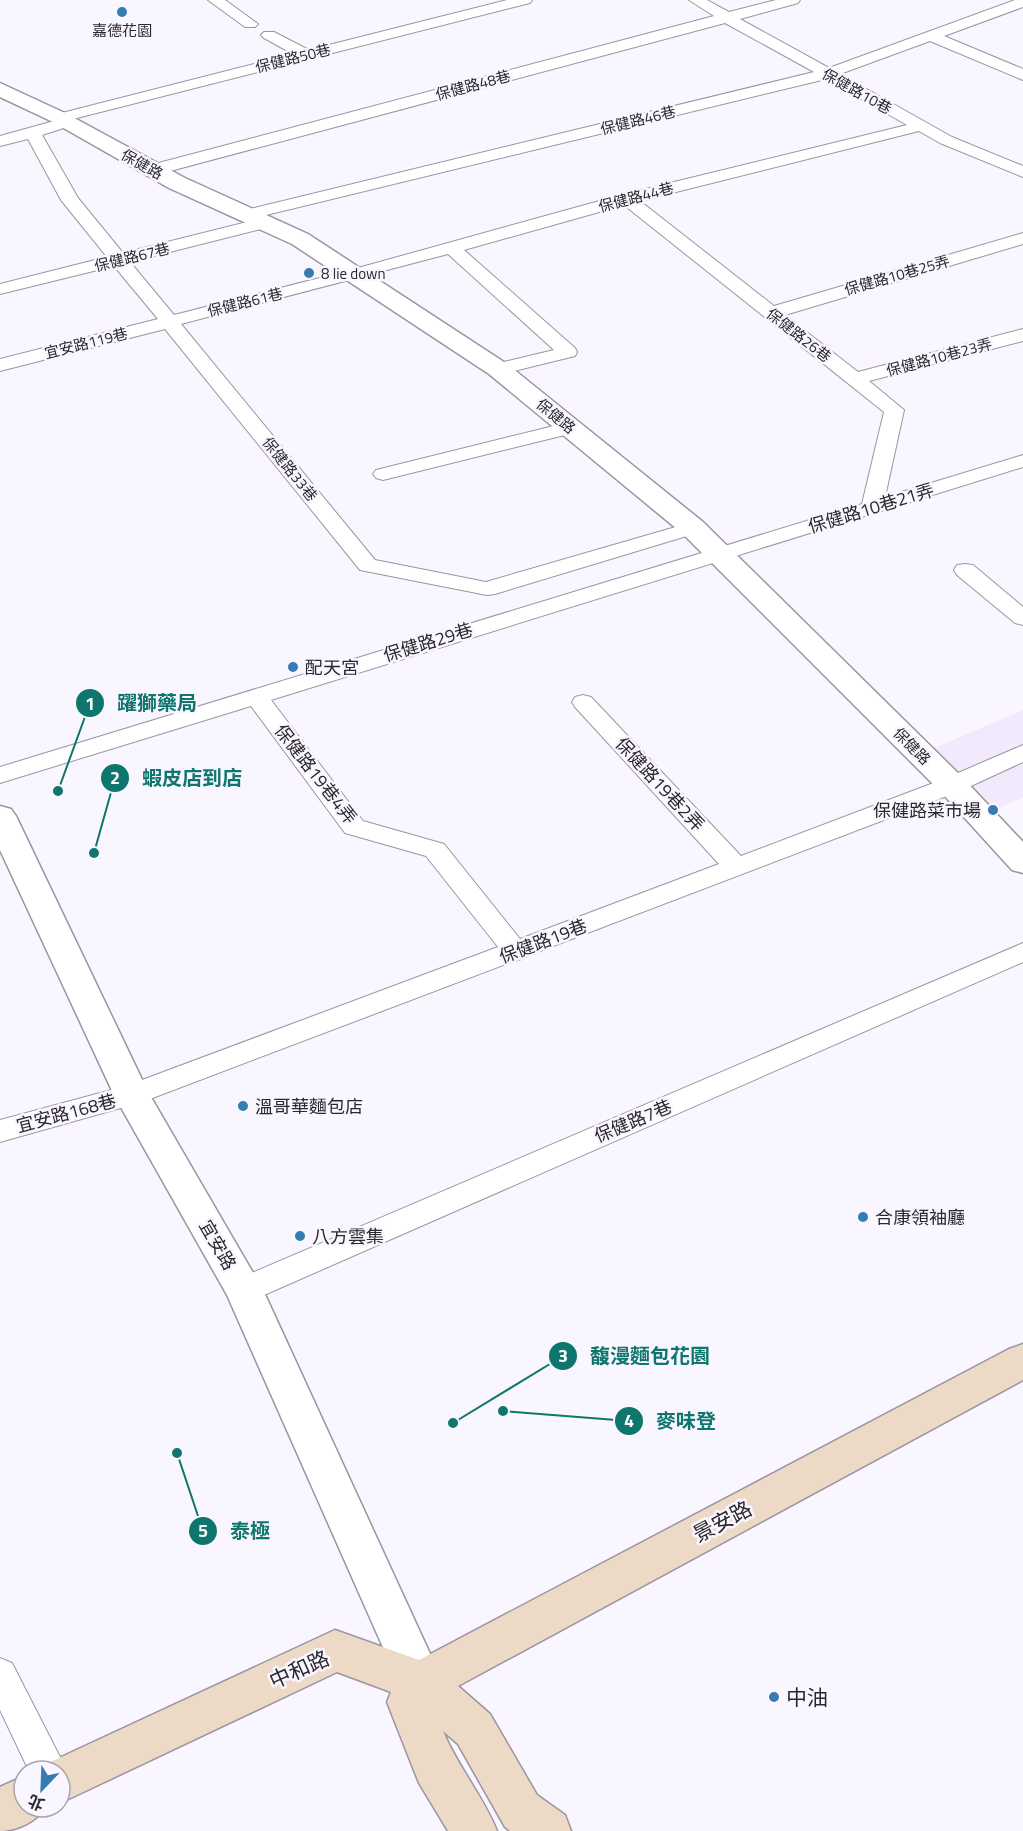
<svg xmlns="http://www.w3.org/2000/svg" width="1023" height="1831" font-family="'Titillium Web','Noto Sans TC',sans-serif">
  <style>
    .built { fill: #f2eafc }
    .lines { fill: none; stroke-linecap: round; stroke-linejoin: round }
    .lane-casing { stroke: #9b94a2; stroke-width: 2 }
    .street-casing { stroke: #9b94a2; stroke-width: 3 }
    .secondary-casing { stroke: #9b94a2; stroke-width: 3 }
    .lane { fill: #fff; fill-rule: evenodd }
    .street { fill: #fff; fill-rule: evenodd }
    .secondary { fill: #eddac6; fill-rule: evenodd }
    .poi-dot { fill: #357cb1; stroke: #faf6ff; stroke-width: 2 }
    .labels { text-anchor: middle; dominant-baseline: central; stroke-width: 5; stroke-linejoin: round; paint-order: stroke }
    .far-poi-label { font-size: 15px; fill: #2a282d; stroke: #faf6ff }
    .far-street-label { font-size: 15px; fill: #2a282d; stroke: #faf6ff }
    .street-label { font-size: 18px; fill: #2a282d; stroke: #faf6ff }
    .poi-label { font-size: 18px; fill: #2a282d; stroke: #faf6ff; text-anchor: start }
    .near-street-label { font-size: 21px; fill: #2a282d; stroke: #faf6ff }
    .near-poi-label { font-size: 21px; fill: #2a282d; stroke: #faf6ff; text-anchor: start }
    .leader { fill: none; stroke: #0f766e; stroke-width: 2 }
    .callout-dot { fill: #0f766e; stroke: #faf6ff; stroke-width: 2 }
    .mark-label { font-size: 18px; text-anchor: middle; font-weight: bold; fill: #fff }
    .callout-label { font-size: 20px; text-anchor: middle; font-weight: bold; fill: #0f766e; stroke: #faf6ff; stroke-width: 5; stroke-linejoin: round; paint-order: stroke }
  </style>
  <rect width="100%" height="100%" fill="#faf6ff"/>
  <!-- built -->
  <path class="built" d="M1023 710V798L993 810 932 749Z"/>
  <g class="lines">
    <!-- lane casing -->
    <g class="lane-casing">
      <path id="lane" d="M208 0H225L258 24 255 27H245Z
        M507 0H532L530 3 73 119 75 122 73 125 42 135 78 198 123 253 263 218 269 219 272 223 269 227 130 262 174 315 347 271 621 195 907 125 826 79 246 220 240 219 237 215 240 211 246 210 814 72 725 23 159 174H147L145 170 147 166 714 16 689 0H707L729 12 776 0H800L798 3 740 19 829 68 1015 0H1023V7L944 36 1023 69V80L930 41 840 74 952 137 1023 166V177L940 143 919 131 640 201 774 306 1023 233V244L785 315 858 372 1023 329V341L869 381 904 410 885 497 1023 455V467L271 700 363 821 444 844 520 939 719 864 575 707 572 702 575 697 583 695 591 697 741 856 944 779 1023 745V762L960 791 527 956 525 958 514 961 142 1102 0 1142V1120L126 1086 498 947 426 856 345 833 251 706 0 783V767L862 504 884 412 624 205 464 250 575 348 577 352 575 356 498 375 491 373 488 369 491 365 554 350 448 254 181 324 375 560 486 582 686 524 693 522 700 524 703 528 700 532 495 594 487 595 360 570 165 329 0 371V359L158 319 114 266 0 294V284L107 257 61 200 28 139 0 146V136L54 121 52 118 54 115 293 54 264 38 261 35 264 32H274L309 50Z
        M570 422 577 424 580 428 577 432 383 480 376 478 373 474 376 470Z
        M965 564 973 565 1023 607V625L1015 623 957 575 954 570 957 565Z
        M1023 943V962L255 1299 244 1302 233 1299 229 1290 233 1281Z
        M0 1658 12 1663 61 1759 66 1771 61 1783 60 1771H29L0 1710Z"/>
    </g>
    <!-- street casing -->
    <g class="street-casing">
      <path id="street" d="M0 83 67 114 185 178 308 234 507 364 703 522 963 778 1023 842V873L1012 870 941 792 683 534 489 374 292 244 169 188 53 122 0 97Z
        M0 806 11 809 16 816 148 1092 263 1290 443 1682 437 1697 421 1703 405 1697 227 1295 114 1095 0 850Z"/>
    </g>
    <!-- secondary casing -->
    <g class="secondary-casing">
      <path id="secondary" d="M1023 1344V1380L458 1686 490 1714 537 1795 565 1815 571 1831H510L505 1827 458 1744 443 1731C458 1767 483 1796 497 1831H448L419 1783 387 1702 391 1692 337 1672 60 1803V1771H41L44 1765 335 1630 419 1660 1009 1349Z
        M24 1776V1807H44C38 1822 15 1831 0 1831V1787Z"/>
    </g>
    <!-- lane -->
    <use href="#lane" class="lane"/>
    <!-- street -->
    <use href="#street" class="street"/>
    <!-- secondary -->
    <use href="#secondary" class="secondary"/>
  </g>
  <!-- markers -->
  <g class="poi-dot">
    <circle cx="122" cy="12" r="6"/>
    <circle cx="309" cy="273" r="6"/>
    <circle cx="293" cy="667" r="6"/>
    <circle cx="993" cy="810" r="6"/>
    <circle cx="243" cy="1106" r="6"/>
    <circle cx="863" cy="1217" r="6"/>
    <circle cx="300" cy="1236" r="6"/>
    <circle cx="774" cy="1697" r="6"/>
  </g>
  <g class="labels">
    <!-- far-poi labels -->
    <g class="far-poi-label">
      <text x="122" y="30">嘉德花園</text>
      <text x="321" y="273" text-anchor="start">8 lie down</text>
    </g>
    <!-- far-street labels -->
    <g class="far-street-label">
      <text transform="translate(293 58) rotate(-14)">保健路50巷</text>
      <text transform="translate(473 85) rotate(-15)">保健路48巷</text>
      <text transform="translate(857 91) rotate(29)">保健路10巷</text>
      <text transform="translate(638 120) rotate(-14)">保健路46巷</text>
      <text transform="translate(142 164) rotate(29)">保健路</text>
      <text transform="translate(636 197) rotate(-15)">保健路44巷</text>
      <text transform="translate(132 257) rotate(-14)">保健路67巷</text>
      <text transform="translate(897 275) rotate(-16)">保健路10巷25弄</text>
      <text transform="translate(245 302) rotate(-14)">保健路61巷</text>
      <text transform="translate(799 335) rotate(38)">保健路26巷</text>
      <text transform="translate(86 343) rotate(-14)">宜安路119巷</text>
      <text transform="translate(939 357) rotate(-15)">保健路10巷23弄</text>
      <text transform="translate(556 416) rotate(39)">保健路</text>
      <text transform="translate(290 469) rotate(51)">保健路33巷</text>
      <text transform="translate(912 746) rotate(45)">保健路</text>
    </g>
    <!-- street labels -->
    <g class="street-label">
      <text transform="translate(871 508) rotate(-17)">保健路10巷21弄</text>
      <text transform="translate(428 642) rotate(-17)">保健路29巷</text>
      <text transform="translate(316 774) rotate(52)">保健路19巷4弄</text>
      <text transform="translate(660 784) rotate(47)">保健路19巷2弄</text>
      <text transform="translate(543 941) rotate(-21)">保健路19巷</text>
      <text transform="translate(66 1113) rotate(-15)">宜安路168巷</text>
      <text transform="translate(633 1121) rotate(-23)">保健路7巷</text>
      <text transform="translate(218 1245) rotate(60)">宜安路</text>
    </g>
    <!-- poi labels -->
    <g class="poi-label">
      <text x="305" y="667">配天宮</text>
      <text x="981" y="810" text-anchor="end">保健路菜市場</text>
      <text x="255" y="1106">溫哥華麵包店</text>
      <text x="875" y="1217">合康領袖廳</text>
      <text x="312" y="1236">八方雲集</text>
    </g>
    <!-- near-street labels -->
    <g class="near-street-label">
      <text transform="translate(722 1521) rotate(-28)">景安路</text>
      <text transform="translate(299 1669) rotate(-24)">中和路</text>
    </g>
    <!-- near-poi labels -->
    <g class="near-poi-label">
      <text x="786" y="1697">中油</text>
    </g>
  </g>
  <!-- callouts -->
  <path class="leader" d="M58 791L90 703M94 853L115 778M453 1423L563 1356M503 1411L629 1421M177 1453L203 1531"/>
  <g class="callout-dot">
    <circle cx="58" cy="791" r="6"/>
    <circle cx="94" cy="853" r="6"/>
    <circle cx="453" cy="1423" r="6"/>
    <circle cx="503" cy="1411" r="6"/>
    <circle cx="177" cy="1453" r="6"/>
    <circle cx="90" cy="703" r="15"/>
    <circle cx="115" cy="778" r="15"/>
    <circle cx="563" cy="1356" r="15"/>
    <circle cx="629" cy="1421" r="15"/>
    <circle cx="203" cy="1531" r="15"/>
  </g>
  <g class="mark-label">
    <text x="90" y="710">1</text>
    <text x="115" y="784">2</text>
    <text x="563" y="1362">3</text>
    <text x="629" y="1427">4</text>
    <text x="203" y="1537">5</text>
  </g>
  <g class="callout-label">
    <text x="157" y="710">躍獅藥局</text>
    <text x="192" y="785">蝦皮店到店</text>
    <text x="650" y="1363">馥漫麵包花園</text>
    <text x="686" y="1428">麥味登</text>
    <text x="250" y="1538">泰極</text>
  </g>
  <!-- north arrow -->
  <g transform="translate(42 1789) rotate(203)"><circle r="28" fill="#faf6ff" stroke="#a7a4ab" stroke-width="1.5"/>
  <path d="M0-4.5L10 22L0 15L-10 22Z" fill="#357cb1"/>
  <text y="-9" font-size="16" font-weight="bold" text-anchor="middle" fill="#2a282d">北</text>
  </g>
</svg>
